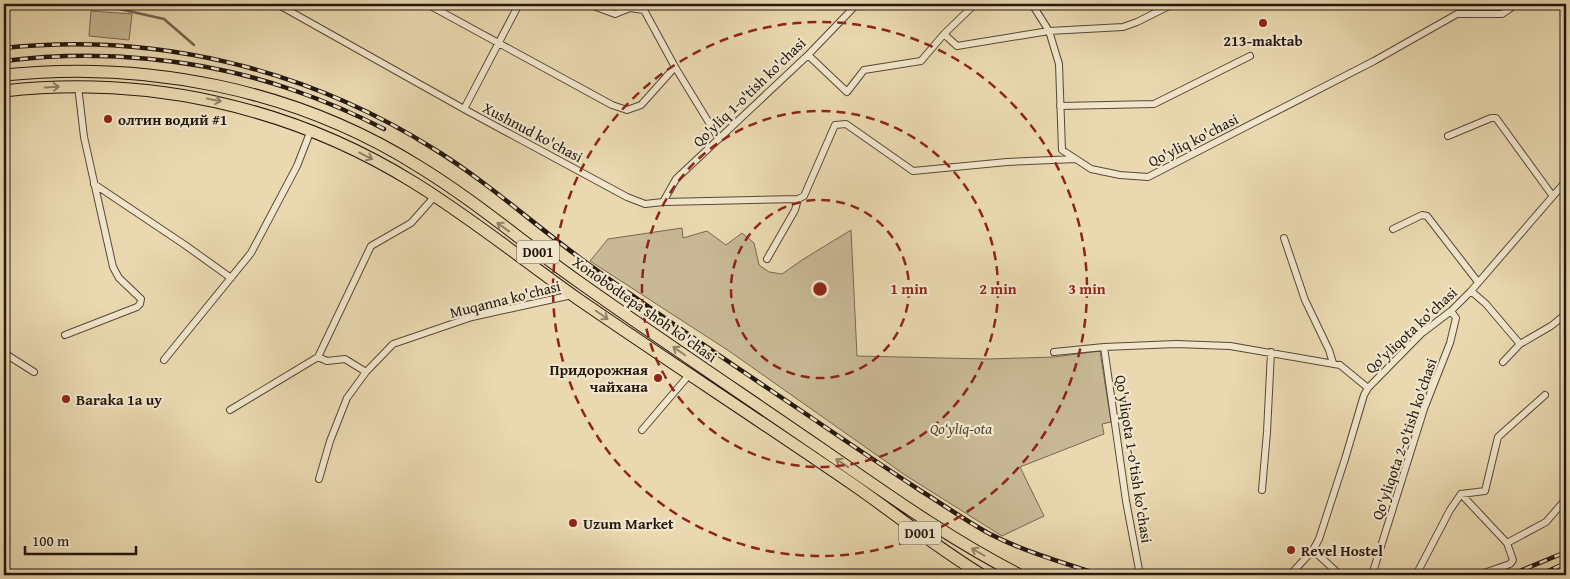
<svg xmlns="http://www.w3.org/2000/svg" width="1570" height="579" font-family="'Gentium Book Plus',serif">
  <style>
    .green { fill: #c8b895; stroke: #766852 }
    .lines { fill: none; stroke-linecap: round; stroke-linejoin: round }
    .stream { stroke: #73644f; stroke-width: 2.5 }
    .minor-casing { stroke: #564837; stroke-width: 8 }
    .trunk-casing { stroke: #24180f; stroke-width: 13 }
    .minor { stroke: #f1e6cc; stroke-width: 6 }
    .trunk { stroke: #ead9b0; stroke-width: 11 }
    .rail-casing { stroke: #24180f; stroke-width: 4.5 }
    .rail { stroke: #f1e6cc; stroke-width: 2.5; stroke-dasharray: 8; stroke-linecap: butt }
    .oneway { stroke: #918268 }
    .ring { fill: none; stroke: #8f2418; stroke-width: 2.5; stroke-dasharray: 9 6 }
    .poi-dot { fill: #8f2418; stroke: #f1e6cc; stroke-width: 2 }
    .labels { text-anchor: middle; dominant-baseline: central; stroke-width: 4.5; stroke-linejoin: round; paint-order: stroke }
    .shield { fill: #f1e6cc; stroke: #625648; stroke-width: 1 }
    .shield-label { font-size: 14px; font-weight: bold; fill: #24180f }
    .poi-label { font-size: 15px; font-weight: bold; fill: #24180f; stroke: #f1e6cc; text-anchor: start }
    .street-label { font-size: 15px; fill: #24180f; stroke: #f1e6cc }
    .park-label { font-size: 15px; font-style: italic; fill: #554837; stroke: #f1e6cc }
    .centre { fill: #8f2418; stroke: #f1e6cc; stroke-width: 2.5 }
    .ring-label { font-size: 15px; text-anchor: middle; font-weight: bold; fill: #8f2418; stroke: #f1e6cc; stroke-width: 4.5; stroke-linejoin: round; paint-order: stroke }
  </style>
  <rect width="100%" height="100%" fill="#ead9b0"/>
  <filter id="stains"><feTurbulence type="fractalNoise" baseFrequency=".004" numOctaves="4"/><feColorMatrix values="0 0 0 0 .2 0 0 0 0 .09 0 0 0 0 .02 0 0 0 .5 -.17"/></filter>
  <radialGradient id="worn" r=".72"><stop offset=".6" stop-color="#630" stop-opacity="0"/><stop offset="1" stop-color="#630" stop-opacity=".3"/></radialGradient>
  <!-- green -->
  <path class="green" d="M91 11 132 14 129 40 89 36Z
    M682 228 683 238 707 231 726 245 742 233 754 243 759 265 769 272 782 274 802 260 851 230 857 356 987 359 1054 357 1100 351 1111 422 1102 424 1104 434 1020 467 1044 516 1002 536 905 475 729 351 590 261 608 239Z"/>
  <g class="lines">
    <!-- stream -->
    <path class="stream" d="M97 4 164 19 194 45"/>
    <!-- minor casing -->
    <g class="minor-casing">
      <path id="minor" d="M277 4 464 109 627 197 645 204 663 202 798 199
        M427 4 612 105 627 110 641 105 675 67
        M588 4 615 14 630 8 644 10 675 67 719 139
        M1032 4 1049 31 1059 64 1062 150 1076 159
        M944 34 957 46 1049 31 1123 27 1137 22 1173 4
        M808 55 847 92 864 70 921 61 944 34 975 4
        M1060 106 1154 104 1250 56
        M464 109 519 4
        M1448 136 1491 118H1496L1552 195
        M94 184 185 245 231 278
        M663 202 676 179 808 55 857 4
        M1393 229 1422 215 1427 216 1478 282
        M1284 238 1305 300 1329 350 1333 363
        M767 259 795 210 798 199 804 196 835 125 846 124 913 171 1007 162 1076 159 1091 169 1120 175 1148 177 1374 61 1457 14H1502L1517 4
        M1471 291 1486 304 1520 344
        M65 335 137 307 140 304 141 299 119 278 113 267 84 137 78 86
        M1104 347 1126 501 1140 575
        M1054 352 1104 347 1176 344 1230 346 1340 365 1368 388
        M4 353 34 372
        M318 357 327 361 345 359 366 372
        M164 360 251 253 297 166 311 130
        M1503 362 1520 344 1551 326 1566 314
        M230 410 318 357 371 246 411 223 435 196
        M642 430 689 375
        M319 479 330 441 347 398 366 372 393 344 472 317 572 295
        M1262 490 1267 432 1271 352
        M1461 494 1507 543 1513 560 1510 564 1478 575
        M1507 543 1546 522 1566 499
        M1313 550 1340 575
        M1290 575 1313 550 1319 539 1345 459 1364 395 1368 388 1422 333 1451 311 1471 291 1566 181
        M1372 575 1424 409 1450 343 1456 318 1451 311
        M1416 575 1450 510 1461 494 1485 491 1498 437 1545 395"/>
    </g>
    <!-- trunk casing -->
    <g class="trunk-casing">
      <path id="trunk" d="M4 75C147 60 295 89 418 166 474 200 525 244 579 282 658 338 739 392 819 447 884 492 949 539 1020 575
        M4 91C147 75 290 106 413 182 470 217 523 260 578 299 671 363 765 424 858 488 899 517 939 549 982 575"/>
    </g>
    <!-- minor -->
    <use href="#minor" class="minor"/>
    <!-- trunk -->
    <use href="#trunk" class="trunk"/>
    <!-- rail casing -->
    <g class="rail-casing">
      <path id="rail" d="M4 48C155 32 305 68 434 149 486 181 531 222 580 258 654 312 730 363 806 414 844 440 883 466 921 491 944 505 966 521 990 534 1025 552 1064 563 1101 575
        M4 61C99 49 202 58 293 90 325 101 355 114 384 129
        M1510 575 1566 552
        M1539 575 1566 563"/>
    </g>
    <!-- rail -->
    <use href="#rail" class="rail"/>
  </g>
  <!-- one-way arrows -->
  <defs><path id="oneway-shaft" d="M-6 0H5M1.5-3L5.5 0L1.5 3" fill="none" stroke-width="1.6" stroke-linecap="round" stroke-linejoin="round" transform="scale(1.25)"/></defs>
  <g class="oneway">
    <use href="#oneway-shaft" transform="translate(52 87) rotate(-3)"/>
    <use href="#oneway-shaft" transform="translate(214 100) rotate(12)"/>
    <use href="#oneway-shaft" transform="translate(366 156) rotate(27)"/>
    <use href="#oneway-shaft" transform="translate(503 227) rotate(-144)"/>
    <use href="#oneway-shaft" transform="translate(602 315) rotate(35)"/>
    <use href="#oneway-shaft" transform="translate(679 351) rotate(-145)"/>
    <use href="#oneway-shaft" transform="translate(842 463) rotate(-146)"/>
    <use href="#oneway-shaft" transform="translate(978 552) rotate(-150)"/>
  </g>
  <!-- distance rings -->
  <g class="ring">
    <circle cx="820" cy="289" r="89"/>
    <circle cx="820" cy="289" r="178"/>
    <circle cx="820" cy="289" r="267"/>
  </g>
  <!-- markers -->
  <g class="poi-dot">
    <circle cx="1263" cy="23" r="5"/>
    <circle cx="108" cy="119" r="5"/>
    <circle cx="658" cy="378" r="5"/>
    <circle cx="66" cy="399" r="5"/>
    <circle cx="573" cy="523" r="5"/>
    <circle cx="1291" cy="550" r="5"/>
  </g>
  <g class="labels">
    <!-- shield labels -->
    <g class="shield">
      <rect x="517" y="240.5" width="42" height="23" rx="4"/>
      <rect x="899" y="521.5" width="42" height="23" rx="4"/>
    </g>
    <g class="shield-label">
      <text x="538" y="252">D001</text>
      <text x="920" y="533">D001</text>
    </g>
    <!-- poi labels -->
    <g class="poi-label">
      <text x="1263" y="40" text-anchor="middle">213-maktab</text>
      <text x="118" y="119">олтин водий #1</text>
      <text x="648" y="369" text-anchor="end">Придорожная<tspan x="648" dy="17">чайхана</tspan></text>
      <text x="76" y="399">Baraka 1a uy</text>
      <text x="583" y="523">Uzum Market</text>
      <text x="1301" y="550">Revel Hostel</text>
    </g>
    <!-- street labels -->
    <g class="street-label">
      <text transform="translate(749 92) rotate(-44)">Qo'yliq 1-o'tish ko'chasi</text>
      <text transform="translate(533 132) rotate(28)">Xushnud ko'chasi</text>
      <text transform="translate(1193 140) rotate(-27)">Qo'yliq ko'chasi</text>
      <text transform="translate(505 299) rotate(-14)">Muqanna ko'chasi</text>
      <text transform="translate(645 309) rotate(35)">Xonobodtepa shoh ko'chasi</text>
      <text transform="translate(1411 330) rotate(-43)">Qo'yliqota ko'chasi</text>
      <text transform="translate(1404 439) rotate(-71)">Qo'yliqota 2-o'tish ko'chasi</text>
      <text transform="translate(1134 459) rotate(81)">Qo'yliqota 1-o'tish ko'chasi</text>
    </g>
    <!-- park labels -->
    <g class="park-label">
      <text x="961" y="428">Qo‘yliq-ota</text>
    </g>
  </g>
  <circle cx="820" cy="289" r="8" class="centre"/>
  <g class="ring-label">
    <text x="909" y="294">1 min</text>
    <text x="998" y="294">2 min</text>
    <text x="1087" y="294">3 min</text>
  </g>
  <!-- margin -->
  <rect width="1570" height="579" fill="none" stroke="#ead9b0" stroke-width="20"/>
  <rect x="5" y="5" width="1560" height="569" fill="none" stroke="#24180f" stroke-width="2.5"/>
  <rect x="10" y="10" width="1550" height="559" fill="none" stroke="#24180f"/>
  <!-- scale -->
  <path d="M25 546v8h111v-8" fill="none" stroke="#24180f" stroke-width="2.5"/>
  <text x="32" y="546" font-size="15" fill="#24180f" stroke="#f1e6cc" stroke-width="4" paint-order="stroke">100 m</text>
  <rect width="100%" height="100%" filter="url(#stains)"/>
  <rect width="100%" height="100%" fill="url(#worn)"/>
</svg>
